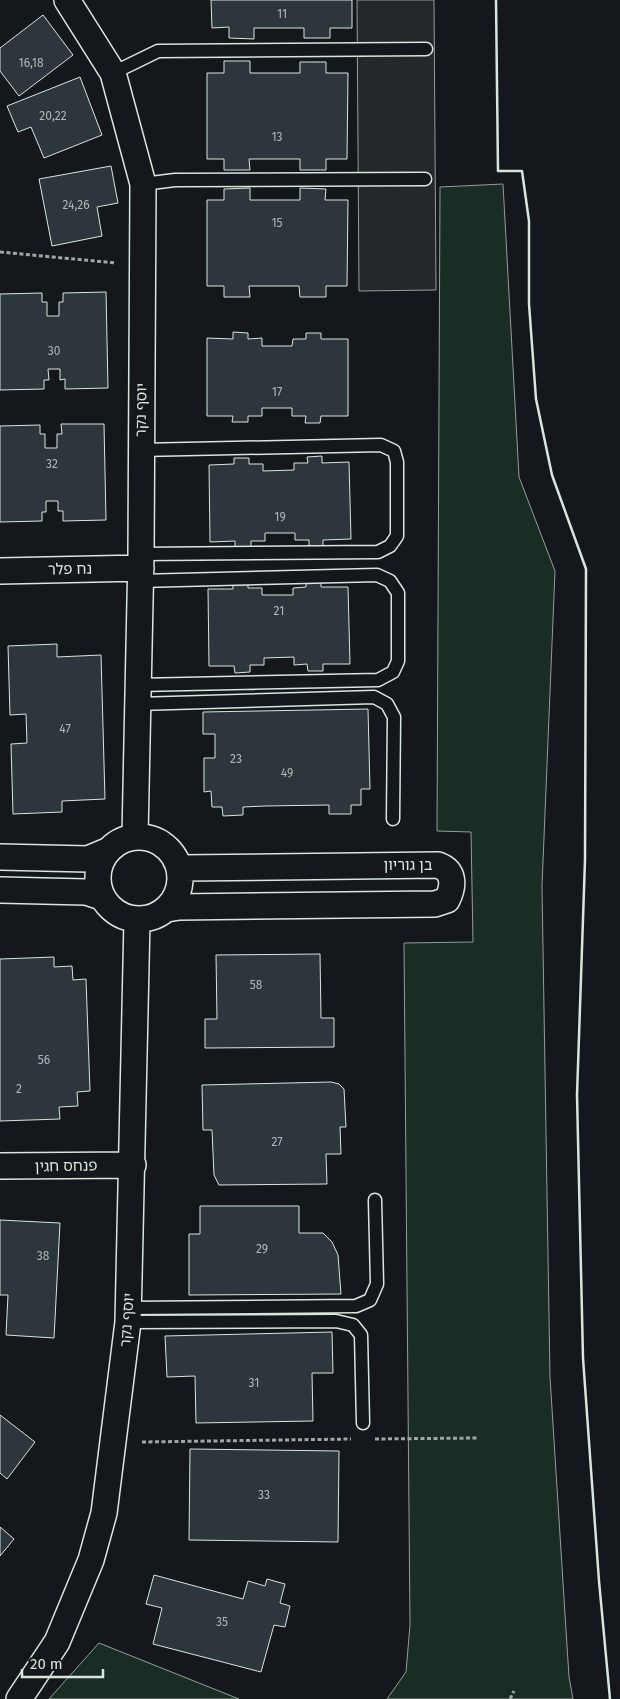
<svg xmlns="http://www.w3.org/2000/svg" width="620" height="1699" font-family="'Fira Sans','Noto Sans Hebrew',sans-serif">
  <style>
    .green { fill: #1a2d24; stroke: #939e99 }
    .parking { fill: #24282b; stroke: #939e99 }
    .building { fill: #2c363c; stroke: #d8e6dc }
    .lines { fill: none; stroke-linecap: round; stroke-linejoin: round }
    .service-casing { stroke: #d8e6dc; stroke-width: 15 }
    .minor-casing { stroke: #d8e6dc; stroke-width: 28 }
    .path { stroke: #9da8a2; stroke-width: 3; stroke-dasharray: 4 2.5; stroke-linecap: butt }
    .service { stroke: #14181c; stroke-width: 12 }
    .minor { stroke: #14181c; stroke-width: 25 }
    .wall { stroke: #d8e6dc; stroke-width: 2.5 }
    .labels { text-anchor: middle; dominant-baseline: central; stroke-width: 4; stroke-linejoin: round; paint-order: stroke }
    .number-label { font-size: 12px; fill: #adbab4 }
    .street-label { font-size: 15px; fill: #d8e6dc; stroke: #14181c }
  </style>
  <rect width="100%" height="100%" fill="#14181c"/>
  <!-- green -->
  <path class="green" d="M503 184 519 477 555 571 542 886 550 1377 569 1677 573 1699H387L406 1672 410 1625 404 943 473 942 471 832 437 831 440 187Z
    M99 1643 239 1699H49Z"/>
  <!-- parking -->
  <path class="parking" d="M357 0H434L436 290 359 291Z"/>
  <!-- building -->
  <path class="building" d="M211 0H352V28H330V38H304V28H254V39L229 38V27L212 28Z
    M43 15 73 55 19 96 0 71V48Z
    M224 61H250V73H300V62H326V73H348L347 159H326V170H300V159H249L250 170H224V159H207V73H224Z
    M80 77 102 135 44 158 31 127 18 132 7 106Z
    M111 166 118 203 97 207 102 236 52 246 39 179Z
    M250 188V200H300V188L326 189 325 200H348L347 286H326V297H300L299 286H249L250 297H224V286H207V200H224V189Z
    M106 292 108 388 65 389V379L60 380V369H48L49 380H44V389L0 390V294L42 293V302H47V316H59V302H63V293Z
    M233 332 248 333V339L262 338V346H292L293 339H306V333H321V339H348V416H321L320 423H305L306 416H292V408H262V416H248V422H232L233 416H207V338L233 339Z
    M61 424H104L106 520 63 521V511H58V501H46V512H42V521L0 522V426L40 425V434H45V448H57V434H62Z
    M322 456V463L349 462 351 539 323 540V547H309V540H295V533H265V541H251V548H235V541L210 542 209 465 234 464V458H249V464H263V471L294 470V463H308L307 457Z
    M306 581H321V587H348L350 664H323V671H308L307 664 294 665V657L264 658V665H250V672L235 673 234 666H209L208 589H233V582H248V588H262V595H293V588L306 587Z
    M57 644V657L101 655 105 799 62 801V812L13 814 11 744 27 743 26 714 10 715 8 646Z
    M368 709 370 789H361V805H351V814H329V805L265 806 243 807V815L223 816 222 807H212L211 791 204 792V758H215V734H203V712Z
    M320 954 321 1018H334V1047L205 1048V1019H217L216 955Z
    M54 957V967L72 966 73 980 86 979 90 1091 77 1092 78 1106 59 1107 60 1119 0 1121V959Z
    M331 1082 339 1084 344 1089 346 1127H340L341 1154H326L327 1184 219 1185 214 1175 212 1130H203L202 1085Z
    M200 1206H299V1233H323L332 1242 338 1255 341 1294 189 1295V1234H200Z
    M0 1220 60 1223 54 1338 6 1335 8 1295H0Z
    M332 1332 333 1373H312L313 1421 196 1423 195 1376 167 1377 165 1336Z
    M0 1415 35 1442 7 1479 0 1473Z
    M190 1449 339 1451 338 1542 189 1540Z
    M0 1527 14 1539 0 1556Z
    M154 1575 243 1599 248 1581 265 1586 267 1579 285 1584 280 1603 290 1606 285 1627 274 1625 261 1672 153 1644 162 1608 146 1604Z"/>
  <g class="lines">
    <!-- service casing -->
    <g class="service-casing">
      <path id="service" d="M113 73 158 51 426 49
        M143 184 175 180 425 179
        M140 450 381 445 394 451 397 462V536L390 546 378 552 141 554
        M138 685 378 680 393 672 398 661V593L390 581 377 575 140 581
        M138 704 374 697 387 704 394 717 393 819
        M128 1308 356 1306 370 1300 377 1284 375 1200
        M128 1322 336 1321 353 1325 361 1335 363 1423"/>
    </g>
    <!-- minor casing -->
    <g class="minor-casing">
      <path id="minor" d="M67 0 113 73 143 184 141 554 135 836
        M0 571 141 568
        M98 878a41 41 0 1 1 82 0a41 41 0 1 1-82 0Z
        M0 857 88 859 107 851
        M0 890 86 892 101 897
        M167 909 179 907 435 904 447 900C454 886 455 871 438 865L182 868 176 861
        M0 1166 133 1165
        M19 1699 57 1642 91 1560 104 1513 128 1322 137 920"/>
    </g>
    <!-- path -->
    <path class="path" d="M0 252 116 263
      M375 1439 477 1438
      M142 1442 351 1439
      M510 1699 514 1691"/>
    <!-- service -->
    <use href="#service" class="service"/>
    <!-- minor -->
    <use href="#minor" class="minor"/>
    <!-- wall -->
    <path class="wall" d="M496 0 498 171H522L529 221V304L536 399 552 475 586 569 585 860 577 1095 583 1358 599 1581 610 1699"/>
  </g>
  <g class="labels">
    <!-- number labels -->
    <g class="number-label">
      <text x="282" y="14">11</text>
      <text x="31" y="63">16,18</text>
      <text x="53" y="116">20,22</text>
      <text x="277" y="137">13</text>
      <text x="76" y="205">24,26</text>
      <text x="277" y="223">15</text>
      <text x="54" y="351">30</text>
      <text x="277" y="392">17</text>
      <text x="52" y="464">32</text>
      <text x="280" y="517">19</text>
      <text x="279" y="611">21</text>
      <text x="65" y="729">47</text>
      <text x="236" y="759">23</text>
      <text x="287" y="773">49</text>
      <text x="256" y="985">58</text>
      <text x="44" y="1060">56</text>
      <text x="19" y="1089">2</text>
      <text x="277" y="1142">27</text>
      <text x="262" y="1249">29</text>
      <text x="43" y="1256">38</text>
      <text x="254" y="1383">31</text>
      <text x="264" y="1495">33</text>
      <text x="222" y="1622">35</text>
    </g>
    <!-- street labels -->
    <g class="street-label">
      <text transform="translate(141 410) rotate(-89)">יוסף נקר</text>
      <text transform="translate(70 569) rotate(-1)">נח פלר</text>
      <text x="408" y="865">בן גוריון</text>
      <text transform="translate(66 1166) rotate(-1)">פנחס חגין</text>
      <text transform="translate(127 1320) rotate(-86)">יוסף נקר</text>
    </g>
  </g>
  <!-- scale -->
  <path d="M22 1669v8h81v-8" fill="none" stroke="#d8e6dc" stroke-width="2.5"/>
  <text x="30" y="1669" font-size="15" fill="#d8e6dc" stroke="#14181c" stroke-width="4" paint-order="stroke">20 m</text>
</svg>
